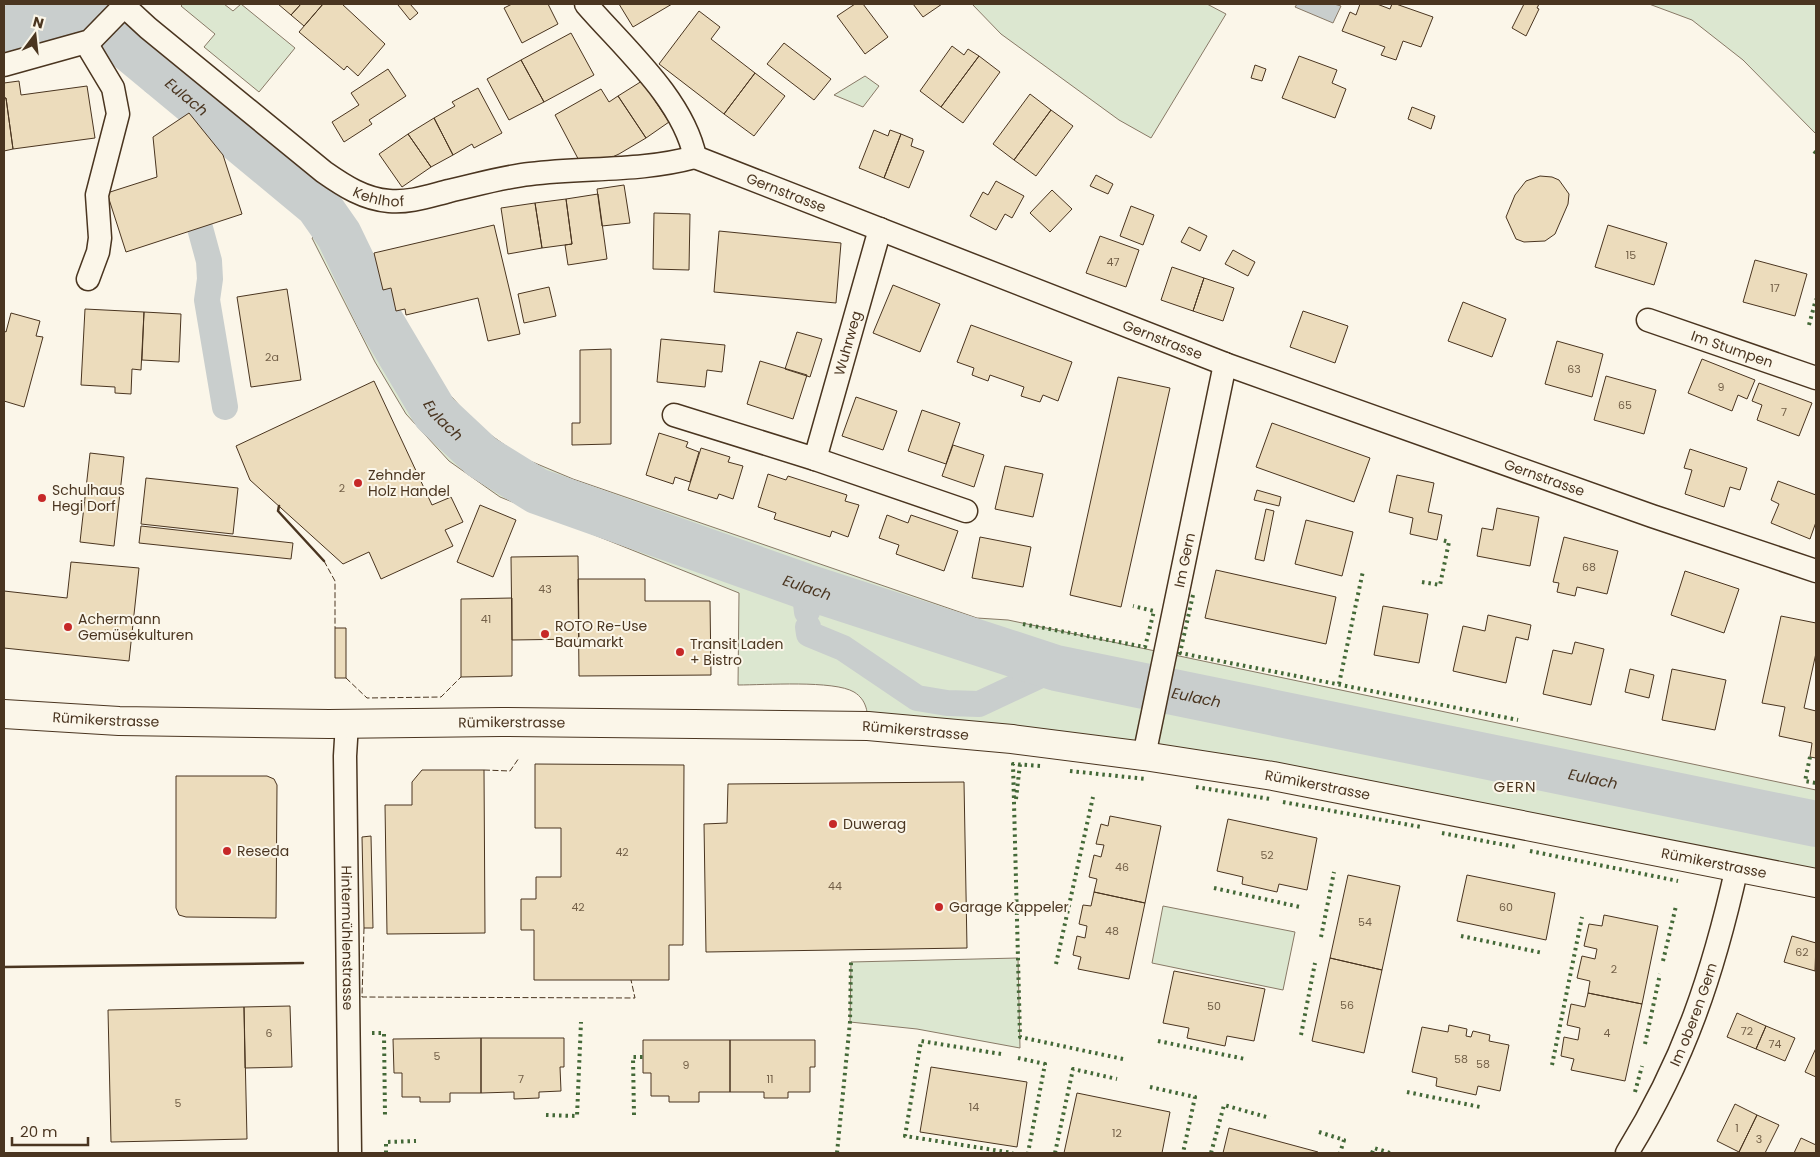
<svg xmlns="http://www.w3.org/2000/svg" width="1820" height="1157" font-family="Poppins,sans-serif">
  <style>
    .green { fill: #dce7d0; stroke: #887966 }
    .water { fill: #c9cecd; stroke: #887966 }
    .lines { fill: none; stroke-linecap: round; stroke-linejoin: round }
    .canal { stroke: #c9cecd; stroke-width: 26 }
    .river { stroke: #c9cecd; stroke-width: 46 }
    .building { fill: #ecdcbc; stroke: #4a3520 }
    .street-casing { stroke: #4a3520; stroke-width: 25 }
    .secondary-casing { stroke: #4a3520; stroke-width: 30 }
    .street { stroke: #fbf6e9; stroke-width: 22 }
    .secondary { stroke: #fbf6e9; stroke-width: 28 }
    .hedge { stroke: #436837; stroke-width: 4; stroke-dasharray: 2.5 4; stroke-linecap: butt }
    .fence { stroke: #4a3520; stroke-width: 1; stroke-dasharray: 6 2.5; stroke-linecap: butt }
    .wall { stroke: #4a3520; stroke-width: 2.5 }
    .poi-dot { fill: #c62828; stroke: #fbf6e9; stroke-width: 2 }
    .labels { text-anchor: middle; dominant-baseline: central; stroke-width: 4; stroke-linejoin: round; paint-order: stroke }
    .number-label { font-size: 11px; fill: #725f47 }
    .street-label { font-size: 14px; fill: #4a3520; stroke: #fbf6e9 }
    .poi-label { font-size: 14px; fill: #4a3520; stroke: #fbf6e9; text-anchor: start }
    .water-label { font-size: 15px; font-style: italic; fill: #4a3520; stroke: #fbf6e9 }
    .neighbourhood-label { font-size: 15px; letter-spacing: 1px; fill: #4a3520; stroke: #fbf6e9 }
  </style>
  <rect width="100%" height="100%" fill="#fbf6e9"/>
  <!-- green -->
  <path class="green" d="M183 4H224L233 11 241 4 295 48 259 92 204 47 215 34 181 6Z
    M972 4H1207L1226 14 1151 138 1119 120 1001 34Z
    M1649 4H1816V134L1743 60 1692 20Z
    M56 8 82 9 113 17 341 214 394 314 440 384 478 426 523 458 573 479 977 618 1008 620 1816 790V883L1437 809 868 726C868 713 867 700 854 692 834 680 764 685 738 685L739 593 500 497 449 461 406 414 375 362 312 238 322 229 94 37 58 29 43 31 4 44V23Z
    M865 76 879 86 863 107 834 95Z
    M1163 906 1295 932 1283 990 1152 963Z
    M1018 958 1020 1048 917 1029 850 1022 851 962Z"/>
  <!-- water -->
  <path class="water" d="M1297 4H1334L1341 6 1333 23 1295 7Z"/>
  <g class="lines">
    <!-- canal -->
    <path class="canal" d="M151 67 154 82
      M200 228 209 261 210 279 207 300 225 407
      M804 586 807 612
      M808 627 809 634 843 648 917 698 947 703 979 704 1056 668"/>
    <!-- river -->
    <path class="river" id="s1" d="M4 30C58 12 78 7 125 45L318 205 339 235 381 322 435 413 482 457 537 491 804 586 1056 668 1816 824"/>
  </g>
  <!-- building -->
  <path class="building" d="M278 4H301L291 15Z
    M301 4H323L304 26 291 15Z
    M323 4H342L385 44 358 76 347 66 344 70 299 32Z
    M399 4H410L418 13 410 20 398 5Z
    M512 4H548L558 24 522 43 504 8Z
    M619 4H672L633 27Z
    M855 4H863L888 37 865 54 837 16Z
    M913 4H942L923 17Z
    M1360 4H1377L1390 9 1392 4H1396L1433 17 1421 47 1403 41 1396 60 1381 55 1385 47 1342 31 1350 12 1356 15Z
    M1524 4H1539L1537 8 1539 9 1526 36 1512 28Z
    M699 11 720 27 711 39 755 73 724 114 659 64Z
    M571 33 594 75 544 102 521 60Z
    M784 43 831 79 814 100 767 64Z
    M952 46 964 55 968 49 979 56 941 107 920 91Z
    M979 56 1000 72 963 123 941 107Z
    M1299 56 1337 70 1332 83 1346 89 1335 118 1282 98Z
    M521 60 544 102 509 120 487 79Z
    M1255 65 1266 69 1262 81 1251 78Z
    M388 69 406 96 369 120 372 124 344 142 332 122 359 105 351 93Z
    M755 73 785 96 754 136 724 114Z
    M19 81 21 95 87 86 95 138 13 149 6 98H4V83Z
    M642 81 669 122 646 138 618 96Z
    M478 88 502 133 474 148 472 144 453 155 434 118 455 106 452 102Z
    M601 89 609 102 618 96 646 138 619 154 584 170 555 115Z
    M1030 94 1051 110 1014 160 993 144Z
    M4 98H6L13 149 4 151Z
    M1412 107 1435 116 1431 129 1408 119Z
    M1051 110 1073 126 1036 176 1014 160Z
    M189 113 223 155 242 214 126 252 107 193 157 177 153 137Z
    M434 118 453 155 431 167 408 134Z
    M874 130 888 136 890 130 901 134 884 178 859 168Z
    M408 134 431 167 402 187 379 154Z
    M901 134 913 139 911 146 924 151 909 188 884 178Z
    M1096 175 1113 184 1108 194 1090 186Z
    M1540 176 1552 177 1559 180 1569 194 1568 204 1555 234 1545 241 1524 242 1516 239 1506 217 1515 195 1526 181Z
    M996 181 1024 196 1012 218 1005 214 996 230 970 216 983 192 988 195Z
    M624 185 630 223 602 226 597 189Z
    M1052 190 1072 209 1050 232 1030 213Z
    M598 194 607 259 568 265 565 245 572 244 566 199Z
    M566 199 572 244 542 248 535 203Z
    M535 203 542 248 508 254 501 208Z
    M1131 206 1154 215 1143 245 1120 236Z
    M654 213 690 214 689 270 653 269Z
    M494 225 520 334 488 341 478 298 406 315 405 309 396 311 391 288 383 290 374 253Z
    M1608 225 1667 243 1654 285 1595 267Z
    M1189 227 1207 236 1200 251 1181 242Z
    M719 231 841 243 836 303 714 292Z
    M1100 236 1139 250 1126 287 1086 273Z
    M1233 250 1255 262 1248 276 1225 264Z
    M1755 260 1807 274 1795 316 1743 302Z
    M1172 267 1204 278 1193 311 1161 300Z
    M1204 278 1234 288 1223 321 1193 311Z
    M893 285 940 304 920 352 873 333Z
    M549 287 556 316 524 323 518 294Z
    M287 289 301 380 251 387 237 297Z
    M1463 302 1506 319 1492 357 1448 341Z
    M85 309 144 312 141 370 132 369 131 394 115 393V387L81 385Z
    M1303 311 1348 326 1335 363 1290 347Z
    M144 312 181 314 179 362 142 360Z
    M11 313 40 321 36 336 43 337 24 407 4 401V331L6 332Z
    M971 325 1072 362 1058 401 1043 395 1040 402 1021 396 1024 387 990 375 988 381 972 375 974 368 957 362Z
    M797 332 822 339 810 377 785 369Z
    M661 339 725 345 722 372 707 370 705 387 657 382Z
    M1557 341 1603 354 1592 397 1545 384Z
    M611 349V444L572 445V423H580V350Z
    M1702 359 1755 380 1747 399 1738 395 1732 411 1688 393Z
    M760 361 807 375 793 419 747 404Z
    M1606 376 1656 390 1644 434 1594 420Z
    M1118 377 1170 388 1121 607 1070 595Z
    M374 381 432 505 451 497 463 522 445 530 453 546 381 579 369 552 343 564 250 480 236 446Z
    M1759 383 1812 403 1799 436 1757 420 1762 405 1752 401Z
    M856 397 897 411 883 450 842 436Z
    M922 410 960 423 946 464 908 451Z
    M1272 423 1370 458 1354 502 1256 467Z
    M659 433 688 442 686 447 699 452 690 482 675 477 673 484 646 475Z
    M953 445 984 455 974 487 942 476Z
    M701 448 730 457 728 462 743 466 733 499 719 494 717 499 688 490Z
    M1690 449 1747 468 1740 490 1730 487 1724 507 1685 494 1692 470 1684 468Z
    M90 453 124 457 114 546 80 542Z
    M1005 466 1043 474 1033 517 995 509Z
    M768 474 786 480 788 476 847 495 845 501 859 505 848 537 832 531 830 537 774 519 776 513 758 507Z
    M1397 475 1434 483 1428 512 1442 515 1437 540 1410 534 1413 518 1389 512Z
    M146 478 238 488 233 534 141 524Z
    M1778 481 1816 495V522L1810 539 1771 523 1779 504 1771 500Z
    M1257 490 1281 497 1279 506 1254 500Z
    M480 505 516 520 493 577 457 562Z
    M1497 508 1539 517 1530 566 1477 556 1482 528 1493 530Z
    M1266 509 1274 511 1264 561 1255 559Z
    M887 515 908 523 911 515 958 531 944 571 896 554 899 545 879 538Z
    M1306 520 1353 532 1342 576 1295 564Z
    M141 526 293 543 291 559 139 543Z
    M980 537 1031 547 1023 587 972 578Z
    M1564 537 1618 551 1607 594 1577 587 1575 596 1557 592 1559 583 1553 582Z
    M578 556 579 639 512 640 511 557Z
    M71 562 139 568 129 661 4 648V591L67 598Z
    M1216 570 1336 597 1326 644 1205 618Z
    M1685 571 1739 589 1724 633 1671 615Z
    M578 579H645V601H710L711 675 579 676Z
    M512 598V676L461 677V599Z
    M1383 606 1428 614 1419 663 1374 655Z
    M1488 615 1531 625 1528 640 1516 637 1506 683 1453 671 1463 626 1485 631Z
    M1781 616 1816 623V653L1804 708 1816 711V758L1810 757 1812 743 1779 736 1785 707 1762 703Z
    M335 628H346V678H335Z
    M1575 642 1604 649 1591 705 1543 694 1553 650 1572 654Z
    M1630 669 1654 675 1649 698 1625 692Z
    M1672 669 1726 680 1715 730 1662 720Z
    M535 764 684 765 683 945H669V980H534V930H521V899H536V877H561V828H535Z
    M422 770H484L485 933 387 934 385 805H412V782Z
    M176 776H267L274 779 277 785 276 918 186 917 179 915 176 908Z
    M964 782 967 948 706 952 704 824 727 823 728 784Z
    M1110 816 1161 826 1145 903 1094 892 1097 879 1089 877 1094 855 1101 857 1104 845 1096 844 1101 824 1108 826Z
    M1228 819 1317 838 1307 890 1279 884 1277 892 1242 884 1243 877 1217 871Z
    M371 836 373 928H364L362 837Z
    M1348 875 1400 886 1382 970 1330 958Z
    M1467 875 1555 893 1546 940 1457 921Z
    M1094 892 1145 903 1129 979 1078 969 1081 957 1073 955 1077 936 1085 938 1087 926 1079 924 1083 905 1091 906Z
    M1604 915 1658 926 1642 1004 1588 993 1590 981 1577 978 1582 956 1595 959 1597 949 1584 946 1589 924 1602 926Z
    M1792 936 1816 943 1815 971 1784 962Z
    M1330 958 1382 970 1364 1053 1312 1041Z
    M1174 971 1265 989 1254 1041 1227 1036 1225 1046 1187 1038 1189 1028 1163 1023Z
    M1588 993 1642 1004 1625 1081 1571 1070 1574 1059 1561 1056 1564 1037 1578 1040 1580 1028 1567 1025 1571 1004 1585 1007Z
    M290 1006 292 1067 245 1068 244 1007Z
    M244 1007 247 1139 111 1142 108 1010Z
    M1737 1013 1766 1026 1756 1049 1727 1037Z
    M1449 1025 1467 1029 1466 1036 1471 1037 1473 1031 1490 1035 1489 1041 1509 1045 1500 1091 1478 1086 1476 1095 1436 1086 1437 1078 1412 1072 1422 1027 1448 1032Z
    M1766 1026 1795 1038 1785 1061 1756 1049Z
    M481 1038V1093H450V1102H420V1097H402V1073H394L393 1039Z
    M481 1038H564V1067H560L561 1091 539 1092V1098L514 1099V1092L481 1093Z
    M643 1040H730V1092H699V1102H669V1096H651V1073H643Z
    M730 1040H815V1067H810V1092H788V1098H764V1092H730Z
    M1816 1048V1077L1805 1072Z
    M931 1067 1027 1082 1017 1147 920 1132Z
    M1077 1093 1170 1112 1162 1153H1064Z
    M1735 1104 1757 1115 1739 1152 1717 1141Z
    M1757 1115 1779 1125 1765 1153H1742L1739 1152Z
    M1229 1128 1318 1152V1153H1223Z
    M1801 1138 1816 1145V1153H1794Z"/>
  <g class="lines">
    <!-- street casing -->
    <g class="street-casing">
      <g id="street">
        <path id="s2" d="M122 4 148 28 324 172C344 186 364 199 389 201 409 203 429 196 449 191 476 185 502 177 530 174 586 167 640 172 695 157"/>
        <path d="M586 4C624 48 683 99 695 157"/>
        <path d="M86 43 113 88 118 114 97 195 100 238 98 252 88 279"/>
        <path d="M4 65 90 41 126 4"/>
        <path id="s3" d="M695 157 1225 364 1652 516 1816 571"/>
        <path id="s4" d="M1648 320 1816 378"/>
        <path id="s5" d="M674 415 815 459 880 229"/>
        <path d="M815 459 966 511"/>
        <path id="s6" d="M347 723 345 756 350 1153"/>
        <path id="s7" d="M1144 756 1225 364"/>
        <path id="s8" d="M1627 1153C1685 1059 1713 974 1737 867"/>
      </g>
    </g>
    <!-- secondary casing -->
    <g class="secondary-casing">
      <g id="secondary">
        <path id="s9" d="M4 714 119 721 329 724 501 722 868 726 1012 739 1144 756 1273 776 1816 883"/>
      </g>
    </g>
    <!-- street -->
    <use href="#street" class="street"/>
    <!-- secondary -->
    <use href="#secondary" class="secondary"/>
    <!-- hedge -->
    <path class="hedge" d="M1814 151 1816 153
      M1809 325 1816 299
      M1422 582 1440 585 1449 542 1442 540
      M1193 595 1180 653 1518 720
      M1023 624 1145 647 1154 611 1133 606
      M1339 684 1363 571
      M1810 757 1805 781 1816 783
      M1040 766 1013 764 1020 1037 1123 1059
      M1070 771 1146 779
      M1196 787 1270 799
      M1016 799 1020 764
      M1283 802 1421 827
      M1442 833 1516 847
      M1530 851 1678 881
      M1214 888 1300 907
      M1461 936 1543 953
      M1321 937 1334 872
      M1663 961 1676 906
      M1056 964 1093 797
      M372 1033H384L385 1116
      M1301 1035 1315 963
      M1158 1041 1245 1059
      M1645 1044 1660 974
      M1001 1054 921 1041 905 1136 1013 1153
      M1018 1058 1045 1064 1028 1153
      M1552 1065 1582 917
      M1150 1087 1195 1097 1183 1153
      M1407 1092 1480 1107
      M1635 1092 1642 1066
      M546 1115 577 1116 581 1022
      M634 1115 633 1057H643
      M1319 1132 1344 1140 1340 1153
      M386 1153V1142L416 1141
      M837 1153 850 1022 851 962
      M1055 1153 1073 1069 1117 1079
      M1211 1153 1224 1105 1270 1118
      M1372 1153 1374 1148 1390 1153"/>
    <!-- fence -->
    <path class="fence" d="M324 561 335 581V628
      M346 678 367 698 441 697 461 677
      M484 770 510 771 519 758
      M364 928 362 997 635 998 631 980"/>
    <!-- wall -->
    <path class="wall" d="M279 506 278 511 324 561
      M4 967 303 963"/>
  </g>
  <!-- markers -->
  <g class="poi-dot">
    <circle cx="358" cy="483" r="5"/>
    <circle cx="42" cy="498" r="5"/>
    <circle cx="68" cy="627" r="5"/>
    <circle cx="545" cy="634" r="5"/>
    <circle cx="680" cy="652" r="5"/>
    <circle cx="833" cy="824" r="5"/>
    <circle cx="227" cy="851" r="5"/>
    <circle cx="939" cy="907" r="5"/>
  </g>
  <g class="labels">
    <!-- number labels -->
    <g class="number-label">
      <text x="1631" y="255">15</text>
      <text x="1113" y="262">47</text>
      <text x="1775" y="288">17</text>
      <text x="272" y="357">2a</text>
      <text x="1574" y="369">63</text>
      <text x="1721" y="387">9</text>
      <text x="1625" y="405">65</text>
      <text x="1784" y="412">7</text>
      <text x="342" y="488">2</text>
      <text x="1589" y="567">68</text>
      <text x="545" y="589">43</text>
      <text x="486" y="619">41</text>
      <text x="622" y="852">42</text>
      <text x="1267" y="855">52</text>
      <text x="1122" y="867">46</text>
      <text x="835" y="886">44</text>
      <text x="578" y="907">42</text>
      <text x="1506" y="907">60</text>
      <text x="1365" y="922">54</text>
      <text x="1112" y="931">48</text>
      <text x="1802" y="952">62</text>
      <text x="1614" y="969">2</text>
      <text x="1347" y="1005">56</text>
      <text x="1214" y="1006">50</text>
      <text x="1747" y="1031">72</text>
      <text x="269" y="1033">6</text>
      <text x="1607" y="1033">4</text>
      <text x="1775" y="1044">74</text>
      <text x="437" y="1056">5</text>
      <text x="1461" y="1059">58</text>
      <text x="1483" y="1064">58</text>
      <text x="686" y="1065">9</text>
      <text x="521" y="1079">7</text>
      <text x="770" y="1079">11</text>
      <text x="178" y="1103">5</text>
      <text x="974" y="1107">14</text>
      <text x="1737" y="1128">1</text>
      <text x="1117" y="1133">12</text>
      <text x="1759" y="1139">3</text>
    </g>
    <!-- street labels -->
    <g class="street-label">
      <text stroke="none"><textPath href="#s3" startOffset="98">Gernstrasse</textPath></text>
      <text stroke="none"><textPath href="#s2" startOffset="324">Kehlhof</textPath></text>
      <text stroke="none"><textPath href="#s3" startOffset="502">Gernstrasse</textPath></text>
      <text stroke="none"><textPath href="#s5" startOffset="268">Wuhrweg</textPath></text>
      <text stroke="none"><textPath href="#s4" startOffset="89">Im Stumpen</textPath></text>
      <text stroke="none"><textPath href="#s3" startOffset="908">Gernstrasse</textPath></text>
      <text stroke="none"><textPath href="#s7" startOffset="200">Im Gern</textPath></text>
      <text stroke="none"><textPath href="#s9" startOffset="102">Rümikerstrasse</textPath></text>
      <text stroke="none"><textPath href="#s9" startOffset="508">Rümikerstrasse</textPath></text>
      <text stroke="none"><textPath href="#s9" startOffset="912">Rümikerstrasse</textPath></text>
      <text stroke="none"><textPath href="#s9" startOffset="1318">Rümikerstrasse</textPath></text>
      <text stroke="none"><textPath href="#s9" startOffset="1722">Rümikerstrasse</textPath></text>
      <text stroke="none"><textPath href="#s6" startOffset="215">Hintermühlenstrasse</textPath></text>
      <text stroke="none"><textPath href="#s8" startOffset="154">Im oberen Gern</textPath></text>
    </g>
    <!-- poi labels -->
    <g class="poi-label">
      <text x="368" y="475">Zehnder<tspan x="368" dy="16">Holz Handel</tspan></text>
      <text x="52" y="490">Schulhaus<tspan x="52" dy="16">Hegi Dorf</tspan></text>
      <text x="78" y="619">Achermann<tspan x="78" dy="16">Gemüsekulturen</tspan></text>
      <text x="555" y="626">ROTO Re-Use<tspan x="555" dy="16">Baumarkt</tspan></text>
      <text x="690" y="644">Transit Laden<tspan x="690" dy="16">+ Bistro</tspan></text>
      <text x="843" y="824">Duwerag</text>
      <text x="237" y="851">Reseda</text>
      <text x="949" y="907">Garage Kappeler</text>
    </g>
    <!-- water labels -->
    <g class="water-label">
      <text stroke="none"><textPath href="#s1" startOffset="211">Eulach</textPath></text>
      <text stroke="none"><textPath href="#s1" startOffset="631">Eulach</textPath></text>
      <text stroke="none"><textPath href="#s1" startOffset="1036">Eulach</textPath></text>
      <text stroke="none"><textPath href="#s1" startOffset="1441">Eulach</textPath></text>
      <text stroke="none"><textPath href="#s1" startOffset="1846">Eulach</textPath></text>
    </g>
    <!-- neighbourhood labels -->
    <g class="neighbourhood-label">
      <text x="1515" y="786">GERN</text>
    </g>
  </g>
  <!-- border -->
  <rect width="1820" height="1157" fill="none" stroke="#4a3520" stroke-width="10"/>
  <!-- north arrow -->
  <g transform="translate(35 35) rotate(15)" stroke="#fbf6e9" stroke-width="4" paint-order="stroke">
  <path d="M0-4L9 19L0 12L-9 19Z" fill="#4a3520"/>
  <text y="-8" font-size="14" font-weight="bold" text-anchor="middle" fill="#4a3520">N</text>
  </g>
  <!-- scale -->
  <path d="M12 1137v8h76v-8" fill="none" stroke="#4a3520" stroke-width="2.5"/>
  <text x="20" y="1137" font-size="15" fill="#4a3520" stroke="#fbf6e9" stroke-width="4" paint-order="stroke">20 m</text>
</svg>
